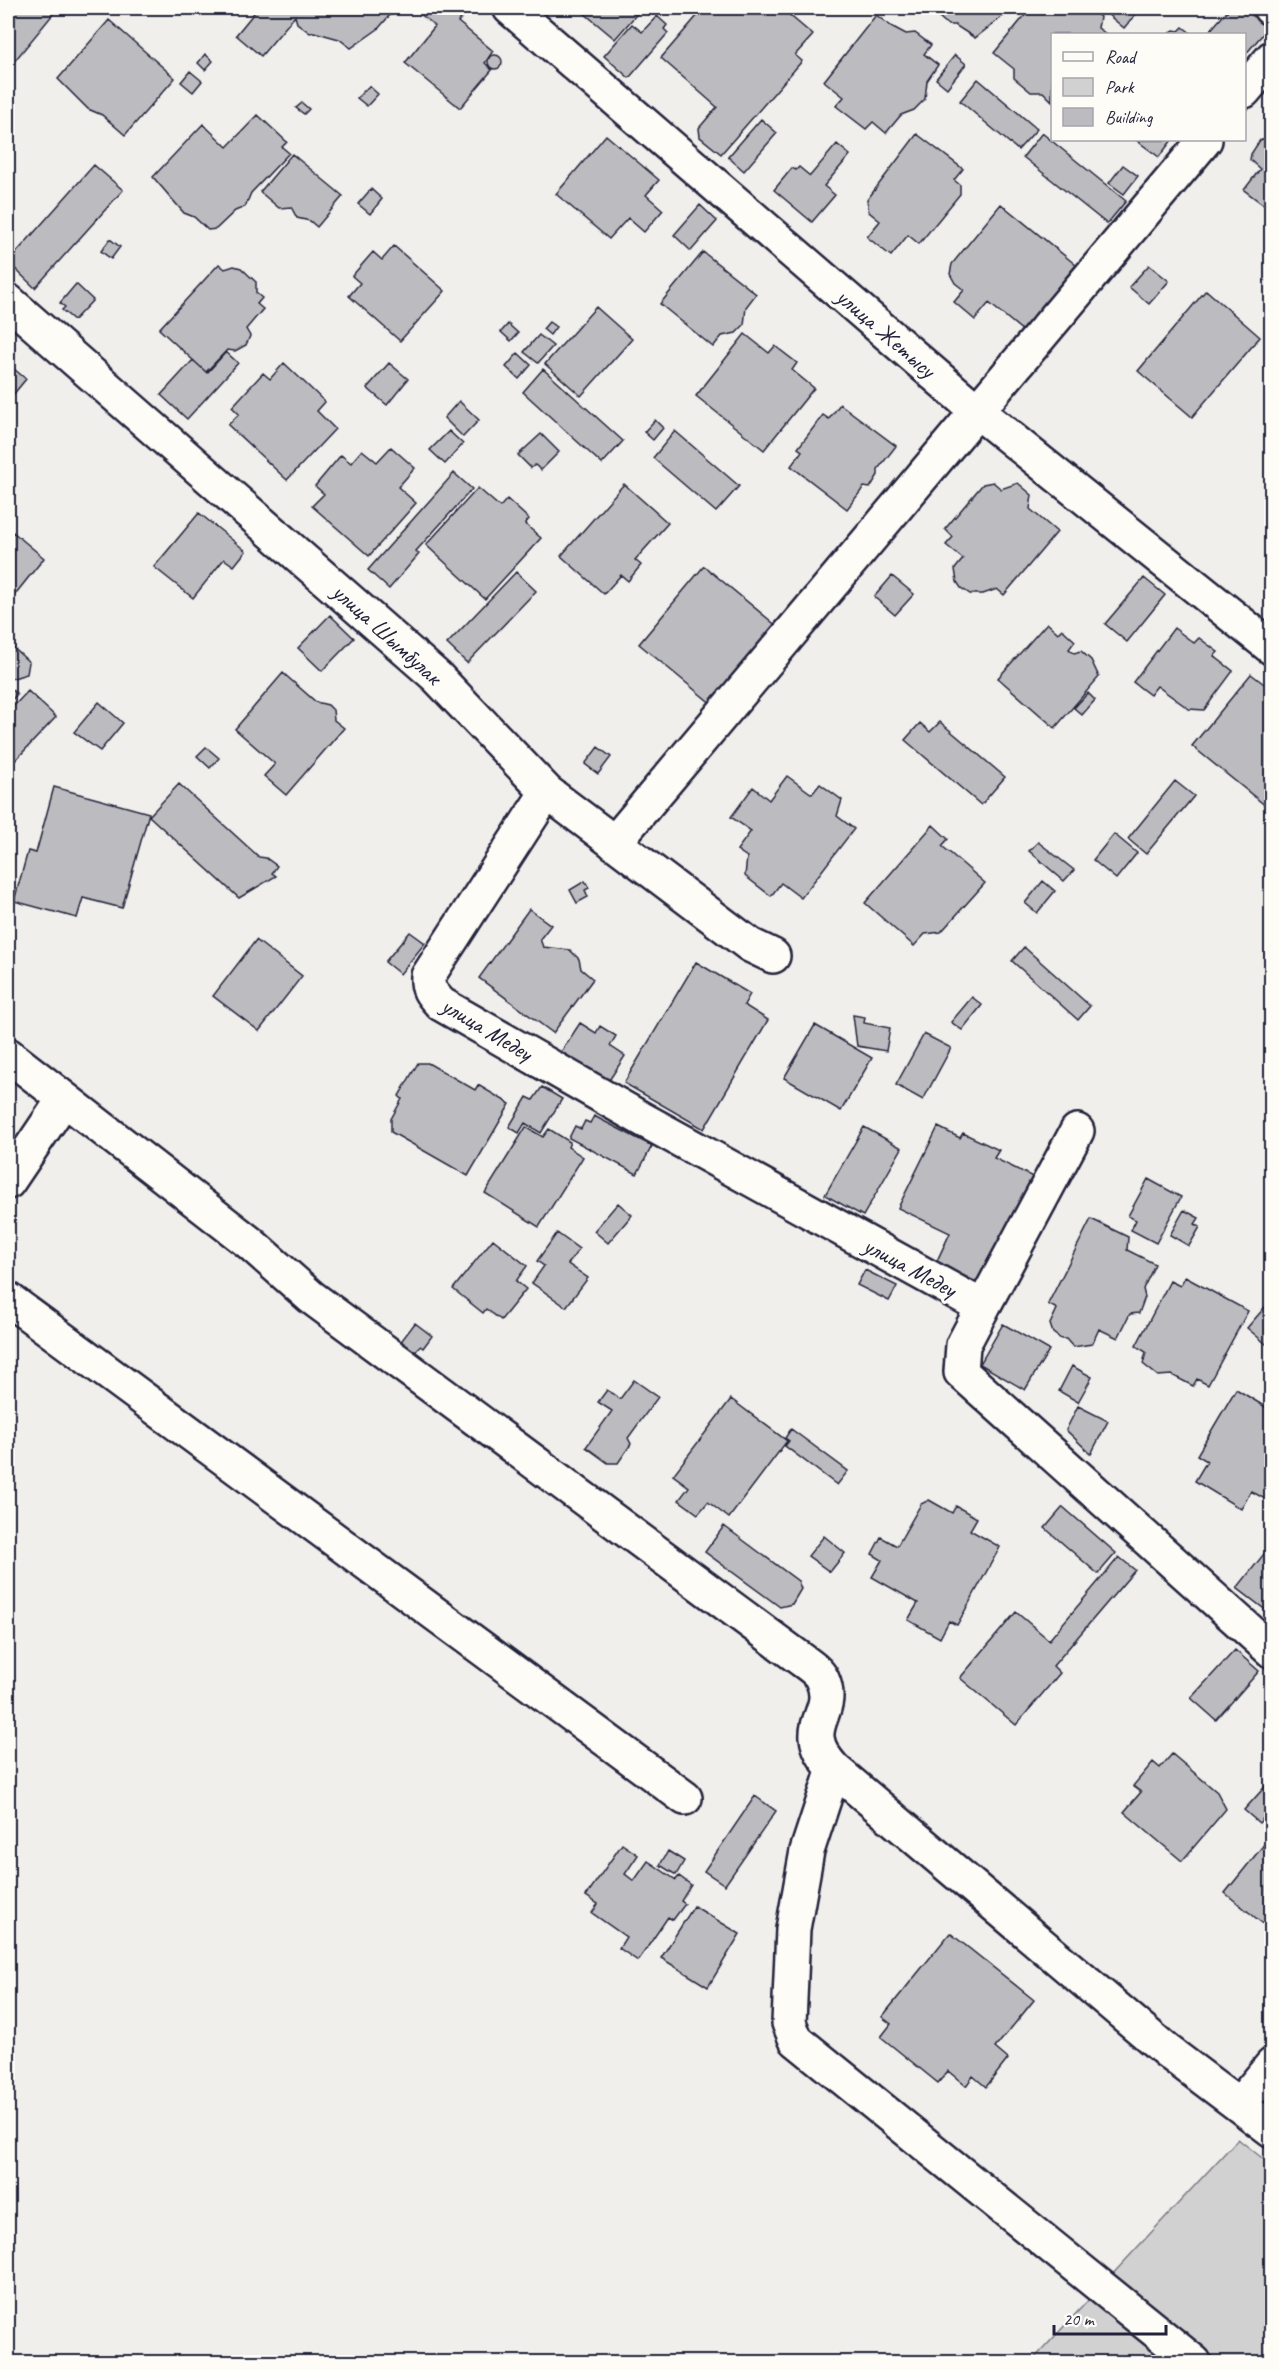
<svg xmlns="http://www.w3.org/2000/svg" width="1279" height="2370" font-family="Caveat,sans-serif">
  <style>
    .green { fill: #d2d1d1; stroke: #7a7a86; stroke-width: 1.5 }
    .building { fill: #bcbcc0; stroke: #22223b; stroke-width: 1.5 }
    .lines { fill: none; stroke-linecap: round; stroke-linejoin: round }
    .minor-casing { stroke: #22223b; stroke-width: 38 }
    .minor { stroke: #fdfcf7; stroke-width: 33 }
    .labels { text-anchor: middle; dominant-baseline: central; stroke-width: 6; stroke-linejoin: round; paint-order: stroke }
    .street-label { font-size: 24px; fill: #22223b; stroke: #fdfcf7 }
  </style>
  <rect width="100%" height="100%" fill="#f0efec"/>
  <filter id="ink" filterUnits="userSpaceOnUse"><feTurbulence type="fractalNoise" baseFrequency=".0167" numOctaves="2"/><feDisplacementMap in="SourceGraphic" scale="12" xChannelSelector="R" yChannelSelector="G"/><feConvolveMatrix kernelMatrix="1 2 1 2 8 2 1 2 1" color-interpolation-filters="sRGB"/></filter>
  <g filter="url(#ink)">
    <!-- green -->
    <path class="green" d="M1238 2139 1271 2165V2362H1031Z"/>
    <!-- building -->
    <path class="building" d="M8 8H47L54 13 8 69Z
      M258 8H403L398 13 390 15 378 29 351 48 339 39 314 32 310 33 297 23 295 16 261 56 236 35Z
      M413 8H471L458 22 493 51 485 63 492 70 460 108 405 63 435 26Z
      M578 8H642L615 39Z
      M704 8H781L813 35 795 55 802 61 721 154 700 137 699 128 717 107 661 58Z
      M929 8H1010L1007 13 975 38 955 25H948Z
      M1031 8H1089L1100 17 1098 28 1106 34H1052V101L1043 92H1031L1014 78V69L994 53Z
      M1100 8H1141L1124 28Z
      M1230 8H1243L1268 28 1244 56V34H1207Z
      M876 15 891 26 906 34 915 33 931 45 924 54 938 65 927 81 925 99 914 110 901 115 886 133 873 122 866 129 836 106 844 97 824 81Z
      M657 16 667 25 664 29 668 33 629 78 604 56 632 24 642 32Z
      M109 20 175 78 125 135 102 115 88 109 58 79Z
      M1183 27 1192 34H1169L1174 30 1179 31Z
      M205 54 213 61 205 70 198 63Z
      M488 62a7 7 0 1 1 14 0a7 7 0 1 1-14 0Z
      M955 55 966 64 947 88 936 79Z
      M190 71 202 81 193 92 181 82Z
      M978 79 1037 129 1018 150 960 101Z
      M369 86 378 94 367 106 357 98Z
      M302 103 309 109 304 114 296 108Z
      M258 115 287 142 282 147 289 153 251 193 245 207 235 211 216 229 208 230 194 217 184 213 153 177 203 124 227 147Z
      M761 119 777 133 744 171 728 157Z
      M1042 133 1126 201 1107 224 1023 157Z
      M917 134 963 169 954 180 960 185V194L919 244 908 235 891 256 867 237 880 221 869 212 867 200Z
      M606 135 659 180 646 195 663 210 644 232 628 218 609 239 556 194Z
      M1268 137H1272V211L1244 190 1260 169 1250 160 1251 154 1260 140Z
      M1136 140H1172L1159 157Z
      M837 144 850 155 824 186 835 195 812 222 774 190 792 168 796 170 799 167 810 176Z
      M292 154 343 196 317 227 310 221 297 218 291 207 279 208 260 192Z
      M94 165 123 190 35 288 8 262Z
      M1123 165 1138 176 1124 194 1109 183Z
      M371 189 382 199 370 214 358 204Z
      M1001 204 1076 265 1023 331 989 303 975 320 954 302 964 290 955 283 950 274 952 264Z
      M700 205 717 221 691 251 674 235Z
      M110 239 120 247 111 259 101 251Z
      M394 246 445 291 400 341 349 296 360 283 352 276 373 252 382 260Z
      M703 252 756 294 746 307 744 325 736 333 722 336 713 347 660 304Z
      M219 264 225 269 234 266 241 268 256 282V293L262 298 257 304 263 309 246 329 250 336 246 345 235 351 227 350 206 372 159 329Z
      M1149 265 1169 281 1149 304 1129 287Z
      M76 284 93 300 74 320 62 310 65 307 60 303Z
      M1206 290 1260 337 1192 417 1138 371Z
      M596 307 632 339 581 396 545 364Z
      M549 322 556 327 550 335 543 329Z
      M508 324 518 333 511 341 501 332Z
      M745 334 769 353 775 346 797 363 792 370 814 388 764 450 696 396Z
      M539 335 553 346 538 363 524 352Z
      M226 352 238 363 187 419 161 395 193 360 207 373Z
      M518 353 531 365 519 379 506 367Z
      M284 363 325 402 317 411 335 429 287 480 228 425 239 414 232 407 263 373 270 379Z
      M389 363 408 379 387 405 367 388Z
      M8 364 26 379 8 401Z
      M543 369 623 441 602 464 523 392Z
      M459 401 479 420 463 437 444 418Z
      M840 404 896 446 878 469V475L870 488 864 487 847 509 791 466 802 451 798 448 823 415 829 419Z
      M655 420 663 428 653 440 644 432Z
      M449 431 463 444 445 464 430 450Z
      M675 431 739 486 716 512 653 458Z
      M541 434 559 452 541 470 535 465 531 468 518 455Z
      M391 447 415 468 398 487 416 503 369 556 312 506 324 494 315 486 341 455 351 463 362 450 377 462Z
      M454 473 472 489 416 551 419 554 389 589 368 570Z
      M993 482 1001 489 1018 483 1032 495 1030 509 1057 532 1004 595 997 589 983 594H970L961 588 957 582 955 569 963 559 946 545 953 537 945 529 983 484Z
      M624 484 668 523 635 560 641 565 628 581 621 575 604 594 561 556Z
      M478 488 500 507 507 499 529 519 525 524 541 538 485 599 426 545Z
      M199 513 246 551 234 566 224 559 193 598 154 567Z
      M13 532 44 558 8 603V538Z
      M704 566 778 627 713 705 639 644Z
      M516 572 536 591 467 663 447 644Z
      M892 576 914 594 895 615 874 597Z
      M1144 578 1165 595 1127 642 1105 624Z
      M330 615 354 638 322 671 298 648Z
      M1047 623 1058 633 1062 629 1075 641 1069 649 1074 653 1081 651 1091 660 1099 677 1055 728 998 678Z
      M1174 628 1194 643 1199 638 1218 652 1214 656 1233 671 1204 710 1189 709 1157 686 1150 695 1133 682Z
      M8 643 29 662 27 674 10 679 8 676Z
      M283 673 316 702 328 705 333 710 334 720 344 728 286 795 264 776 275 764 235 729Z
      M1251 674 1272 690V811L1192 746Z
      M8 686 17 694 8 704Z
      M28 691 56 717 8 768V712Z
      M1088 693 1095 700 1082 715 1074 708Z
      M99 702 123 723 100 751 74 732Z
      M940 722 1005 777 981 805 905 740 920 723 930 732Z
      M206 747 219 758 210 768 197 756Z
      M598 747 611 757 598 774 585 764Z
      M787 776 812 794 820 784 842 800 837 816 854 829 801 898 781 883 771 896 745 876 747 857 737 850 751 831 731 817 753 787 769 800Z
      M1175 781 1194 796 1146 854 1128 839Z
      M179 784 259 857 266 858 277 866 272 873 276 876 239 898 149 816Z
      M54 787 149 813 122 908 83 898 77 918 14 901 28 851 36 853Z
      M933 825 948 839 942 846 985 883 941 932 925 934 914 946 865 903Z
      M1114 834 1137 853 1116 879 1093 860Z
      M1038 842 1074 870 1064 881 1029 851Z
      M585 881 589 888 585 890 588 897 577 903 570 890Z
      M1043 881 1055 891 1037 913 1025 903Z
      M529 909 551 925 540 939 543 947 570 950 579 959 581 969 593 979 553 1033 479 978Z
      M410 932 425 943 400 974 385 962Z
      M256 940 302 976 259 1031 213 996Z
      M1024 947 1090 1006 1078 1020 1012 961Z
      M696 962 750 994 744 1005 768 1020 704 1129 624 1083Z
      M972 997 982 1005 962 1030 951 1022Z
      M853 1015 865 1017 864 1023 890 1028 886 1051 857 1046Z
      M580 1023 596 1033 600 1026 616 1036 610 1046 625 1056 608 1082 561 1052Z
      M815 1025 872 1058 841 1111 784 1078Z
      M924 1034 951 1048 923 1100 896 1085Z
      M418 1063H428L475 1090 478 1085 510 1104 468 1176 391 1132V1119L402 1099 399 1096Z
      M542 1087 562 1099 541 1133 525 1123 519 1133 509 1127 527 1097 533 1100Z
      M594 1116 652 1146 637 1174 569 1138 575 1126 581 1129 585 1121 590 1123Z
      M526 1127 543 1137 549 1129 570 1142 568 1147 583 1157 539 1227 485 1193Z
      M864 1127 902 1148 863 1216 825 1195Z
      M938 1127 960 1138 963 1133 999 1150 994 1158 1033 1177 980 1284 936 1263 950 1233 898 1208Z
      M1148 1179 1181 1197 1156 1243 1131 1230 1136 1220 1128 1216Z
      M618 1203 632 1215 608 1243 594 1231Z
      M1184 1210 1199 1218 1195 1224 1200 1227 1189 1246 1170 1235Z
      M1091 1219 1128 1237 1127 1250 1155 1264 1143 1289 1145 1297 1139 1313 1130 1314 1118 1338 1099 1329 1092 1344 1073 1347 1066 1339H1061L1053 1333 1050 1324 1057 1309 1048 1304Z
      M557 1233 579 1249 568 1264 588 1278 566 1307 532 1283 544 1266 537 1261Z
      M493 1239 527 1266 516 1281 526 1289 501 1320 486 1309 483 1313 453 1289Z
      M865 1270 897 1286 889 1301 857 1285Z
      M1185 1277 1248 1311 1208 1385 1197 1379 1193 1386 1172 1375 1158 1376 1143 1364 1146 1352 1136 1346 1170 1281 1180 1286Z
      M1271 1300 1272 1301V1349L1247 1328Z
      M415 1323 432 1336 423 1348 420 1346 413 1355 399 1344Z
      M1003 1324 1049 1350 1025 1390 980 1364Z
      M1072 1366 1092 1377 1078 1402 1059 1391Z
      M634 1380 658 1397 628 1438 631 1444 618 1463H608L586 1447 612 1411 598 1402 607 1390 620 1399Z
      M1236 1389 1272 1411V1503L1251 1491 1241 1509 1195 1481 1207 1461 1197 1455Z
      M731 1399 787 1441 729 1518 708 1502 698 1514 679 1500 689 1487 673 1475Z
      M1078 1406 1108 1421 1091 1454 1066 1430Z
      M791 1429 848 1471 837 1485 785 1446 789 1441 785 1438Z
      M929 1500 952 1513 956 1506 977 1518 970 1530 1000 1547 957 1625 949 1621 940 1638 908 1620 918 1603 872 1577 882 1560 872 1554 881 1537 897 1546 921 1504Z
      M1063 1507 1116 1553 1098 1574 1045 1528Z
      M724 1526 798 1581 801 1589 792 1604 780 1607 705 1552Z
      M824 1536 845 1553 830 1572 808 1556Z
      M1271 1545 1272 1606 1267 1611 1237 1588Z
      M1119 1557 1135 1570 1053 1666 1060 1673 1016 1725 960 1678 1016 1612 1049 1640Z
      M1235 1650 1259 1671 1216 1720 1191 1698Z
      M1172 1754 1217 1792 1226 1809 1182 1861 1124 1812 1141 1792 1133 1786 1153 1762 1160 1768Z
      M1272 1779V1809L1259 1823 1244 1810Z
      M755 1796 776 1811 725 1885 704 1871Z
      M1266 1842 1272 1846V1931L1225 1893Z
      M622 1844 638 1855 625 1874 634 1881 648 1861 676 1880 679 1876 691 1885 681 1901 685 1904 673 1920 668 1917 638 1961 619 1948 626 1937 592 1913 598 1904 586 1896Z
      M668 1851 684 1861 676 1875 660 1865Z
      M694 1906 740 1934 708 1987 661 1958Z
      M950 1933 1034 2000 995 2048 1008 2059 986 2087 973 2076 966 2086 948 2071 938 2083 881 2037 891 2024 882 2017Z"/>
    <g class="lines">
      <!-- minor casing -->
      <g class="minor-casing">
        <path id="minor" d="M510 8 978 412 1272 648
          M1270 8 1272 9
          M1244 91 1272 58
          M8 301 437 677 547 792 750 945 773 956
          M547 792 428 976C427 990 432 994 441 1004L642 1119 983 1307 963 1345 961 1372 1272 1651
          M614 843 1205 140
          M8 1055 250 1243 311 1297 802 1660C809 1665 819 1672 822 1679 839 1716 794 1725 834 1769L1167 2051 1272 2130
          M8 1182 64 1099
          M8 1299 685 1798
          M983 1307 1077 1131
          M834 1769 807 1851 793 1929 789 2023 796 2040 1194 2362
          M1239 2105 1272 2065"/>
      </g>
      <!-- minor -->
      <use href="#minor" class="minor"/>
    </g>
  </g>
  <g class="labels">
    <!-- street labels -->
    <g class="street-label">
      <text transform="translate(886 333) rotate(41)">улица Жетысу</text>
      <text transform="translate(387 634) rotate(42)">улица Шымбулак</text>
      <text transform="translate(487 1029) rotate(31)">улица Медеу</text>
      <text transform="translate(910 1267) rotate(28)">улица Медеу</text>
    </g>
  </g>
  <!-- margin -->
  <rect width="1279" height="2370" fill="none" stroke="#fdfcf7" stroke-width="30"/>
  <rect x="15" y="15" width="1249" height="2340" fill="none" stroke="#22223b" stroke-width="2" filter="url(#ink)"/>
  <!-- legend -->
  <rect x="1051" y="33" width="195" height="108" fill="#fdfcf7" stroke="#a5a5ac" stroke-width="1.5"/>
  <rect x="1063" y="52" width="30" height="9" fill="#fdfcf7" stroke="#a5a5ac" stroke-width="1.5"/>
  <text x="1105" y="63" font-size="18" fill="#22223b">Road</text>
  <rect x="1063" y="78" width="30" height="18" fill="#d2d1d1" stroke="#a5a5ac" stroke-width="1.5"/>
  <text x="1105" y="93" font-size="18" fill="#22223b">Park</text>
  <rect x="1063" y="108" width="30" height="18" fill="#bcbcc0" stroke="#a5a5ac" stroke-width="1.5"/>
  <text x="1105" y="123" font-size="18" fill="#22223b">Building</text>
  <!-- scale -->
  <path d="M1054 2325v9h112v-9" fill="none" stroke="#22223b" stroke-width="3"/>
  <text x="1063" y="2325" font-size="18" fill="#22223b" stroke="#fdfcf7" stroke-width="4.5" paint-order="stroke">20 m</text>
</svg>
